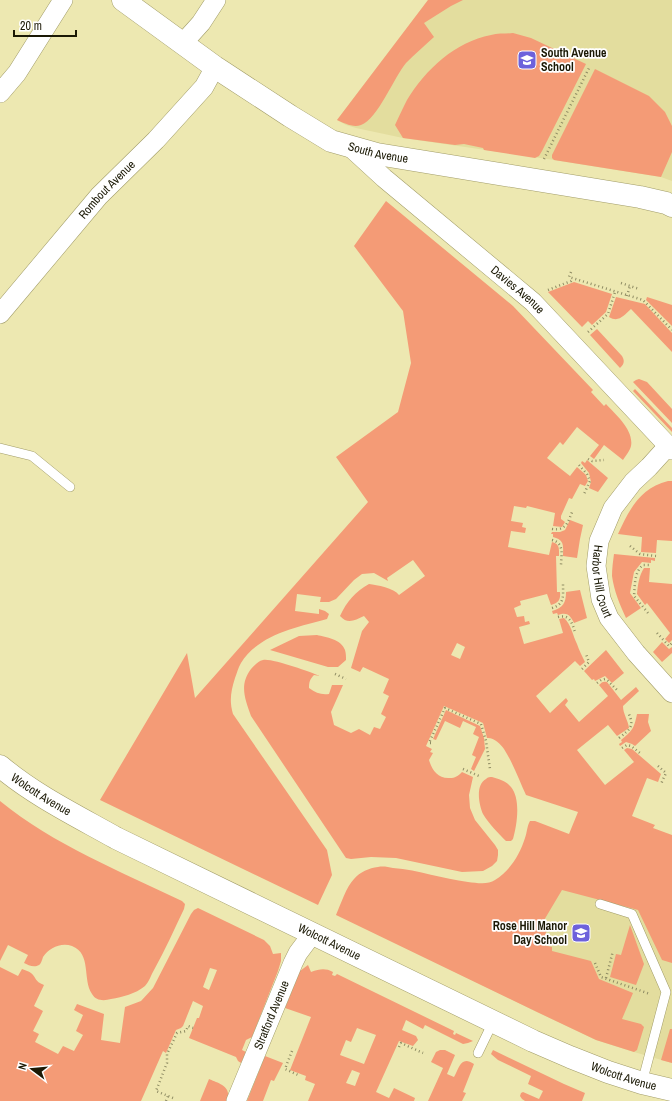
<svg xmlns="http://www.w3.org/2000/svg" width="672" height="1101" font-family="'Archivo Narrow',sans-serif">
  <style>
    .built { fill: #e3dd9e }
    .green { fill: #f49b76; fill-rule: evenodd }
    .lines { fill: none; stroke-linecap: round; stroke-linejoin: round }
    .service-casing { stroke: #a19c68; stroke-width: 10 }
    .minor-casing { stroke: #a19c68; stroke-width: 20 }
    .tertiary-casing { stroke: #a19c68; stroke-width: 23 }
    .secondary-casing { stroke: #a19c68; stroke-width: 23 }
    .path { stroke: #8f8c64; stroke-width: 2.5; stroke-dasharray: 1 3; stroke-linecap: butt }
    .service { stroke: #fff; stroke-width: 9 }
    .minor { stroke: #fff; stroke-width: 19 }
    .tertiary { stroke: #fff; stroke-width: 22 }
    .secondary { stroke: #fff; stroke-width: 22 }
    .labels { text-anchor: middle; dominant-baseline: central; stroke-width: 3.5; stroke-linejoin: round; paint-order: stroke }
    .poi-label { font-size: 12px; font-weight: bold; fill: #1b1905; stroke: #fff; text-anchor: start }
    .street-label { font-size: 12px; fill: #1b1905; stroke: #fff }
  </style>
  <rect width="100%" height="100%" fill="#ede8b1"/>
  <!-- built -->
  <path class="built" d="M428 0H672V181L661 177 554 160 403 138 356 128 346 125 337 120Z
    M602 831 672 879V1063L634 1052 596 1040 537 1012 449 969Z"/>
  <!-- green -->
  <path class="green" d="M428 0H463L451 6 424 23 434 37C425 45 415 54 406 63 394 77 378 119 361 125 353 128 344 123 337 120Z
    M513 33 531 38 586 64 542 151 539 156 535 158 484 150 483 148 464 144 455 145 403 138 395 125C399 116 403 108 407 100 426 69 455 42 491 35 498 33 506 34 513 33Z
    M595 69 649 96 665 112 672 126V152L661 177 554 160 552 158V155Z
    M386 201 513 306 593 390 591 392 604 406 606 404C616 415 634 430 631 446 630 451 626 455 623 460L604 445 594 459 590 456 599 445 577 427 563 445 560 442 547 458 570 476 577 467 586 475 588 481 585 486 580 484 572 499 569 498 561 516V519L565 522 562 527 553 526 555 513 527 506 526 508 514 506 511 521 523 523 522 527 526 528 525 533 511 531 508 547 549 555 552 542C560 544 559 549 559 556H556L557 592H560C561 600 558 603 551 605L547 594 520 601 521 605 514 608 517 617 524 616 525 622 529 621 530 624 519 627 524 644 563 633 559 619 564 618C571 624 573 636 577 644 579 650 582 656 585 662L580 666 575 661 536 696 550 713 566 698 568 701 565 705 579 722 608 696 599 685C602 682 603 681 607 682L621 700 636 687 639 691 623 706C623 714 628 720 629 728L617 736 608 725 577 750 605 785 634 762 624 750 627 748 632 749 661 774 658 782 647 778 632 816 655 825 653 828 672 835V963L662 960 638 910 562 890 540 927 547 929 543 945 552 947V951L591 961 599 979 633 993 622 1019 641 1024 644 1027 637 1050 634 1052 596 1040 537 1012 336 915C341 904 346 887 354 879 360 872 369 868 378 867 383 866 388 867 393 868 419 870 443 879 468 882 477 883 488 885 495 880 510 871 520 854 525 838 527 833 527 826 530 821H535L569 834 578 812 526 795C519 780 513 763 504 749 501 744 493 737 487 738L483 723 444 706 426 746 432 749 430 752 433 753 429 760C432 770 438 779 450 778 455 778 458 776 462 772L473 777 469 795 470 808 475 820 495 845 498 850V855L497 861 492 866 483 871 462 872 396 858 371 857 351 859 346 858 251 716C245 699 239 685 251 669 254 666 258 661 263 660 272 658 310 672 320 676L314 675C310 679 309 682 309 688 316 693 321 695 329 694L332 685H343L331 712 334 725 351 733 359 729 370 735 374 727 380 729 386 717 381 714 389 696 383 693 389 679 363 667 360 672 351 668 362 631 369 622 364 616C355 620 348 625 340 616 347 601 355 592 369 584 377 585 394 588 399 595L425 576 413 560 387 578 388 581 374 573 362 574 354 580 336 599 329 602H320L321 597 297 594 295 611 319 614V609L325 611 329 614 327 619C297 627 258 635 241 663 238 668 237 673 235 678 231 691 229 701 233 714L327 850 332 875 318 905 100 800 187 653 195 698 368 502 336 457 398 412 411 363 403 311 354 246ZM457 643 465 647 460 659 451 655Z
    M574 282 612 294 606 312 592 325 588 321 582 327 548 292Z
    M616 297 645 304 672 333V352L631 309C624 315 619 323 609 317Z
    M647 297 672 305V326L646 300Z
    M597 329 622 356C625 361 624 364 620 368L590 335Z
    M639 379 647 382 672 409V423L633 382 636 380Z
    M635 389 672 428V432L633 391Z
    M587 460 608 478 598 492 589 488 591 482 589 473 581 463 582 461 585 463Z
    M668 481H672V541L657 540 656 553 641 552 642 537 618 534C629 510 640 488 668 481Z
    M570 520 583 525 580 539 577 558 563 556C563 546 565 540 553 537V534H551L552 532H560L565 530Z
    M614 554 655 558V561L651 560V563L642 562 634 572 630 593 641 608 626 618C620 605 614 591 612 576 612 569 613 561 614 554Z
    M644 568H650L649 582 672 584V640L669 643 665 639 670 633 647 603 645 605 637 594C638 584 639 576 644 568Z
    M580 590 587 618 574 623C570 615 567 612 558 615L557 613 553 614 552 611C563 608 566 603 566 592Z
    M317 635C326 637 341 639 345 650 346 653 346 657 346 660L338 667H328L270 650 299 636Z
    M662 642 669 649 672 647V653L662 662 653 652Z
    M606 650 624 673 612 683 605 676 595 681 594 679 592 680 584 671Z
    M446 710 480 726 484 738 485 749 474 771 471 769 476 757 472 755 479 737 473 734 476 727 463 721 460 728 445 721 436 740 433 739Z
    M637 714H649L648 722 651 731 635 746 632 744 626 742 620 746 619 744 622 742 621 740C632 731 634 729 637 714Z
    M492 777C499 779 506 781 511 787 521 799 517 825 513 839L511 841H506C498 833 489 824 483 814 479 805 475 785 486 779 488 777 490 777 492 777Z
    M0 801C54 845 120 871 182 901L185 904 184 909C174 930 165 950 154 970 151 975 149 982 145 986 135 994 123 997 111 999 104 1001 96 1001 92 994 82 979 92 954 72 946 61 942 49 948 43 957 42 960 41 964 39 965 34 968 28 965 24 963L28 955 8 945 0 961Z
    M198 908 264 940 270 946 273 954 281 953V961L278 971 252 1037 246 1040 242 1050 246 1052 241 1063 238 1061 236 1057 189 1038 197 1018H199L203 1006 193 1001 183 1026 181 1028 176 1030 166 1053 163 1051 141 1101H0V967L18 976 22 969C24 970 29 971 31 973 37 978 34 981 44 985L34 1006 43 1011 33 1031 39 1034 35 1042 58 1054 63 1046 74 1051 83 1035 76 1031 83 1015 74 1010 77 1004 104 1014 101 1040 120 1043 125 1007 141 1001 153 988 191 914 194 910ZM210 968 217 970 209 990 203 987Z
    M630 925 644 964 636 985 610 977 616 954 621 955Z
    M308 965 311 972C320 969 325 968 333 972L332 975 335 976 337 974 454 1031 453 1034 455 1035 456 1033 473 1041 468 1043 463 1044 425 1025 423 1029 406 1020 402 1030 416 1036 418 1040 413 1046 399 1041 376 1092 389 1098 394 1088 415 1098 414 1101H308L315 1084 305 1080 306 1076 290 1070 311 1017 285 1008 300 971ZM357 1028 376 1035 364 1064 340 1055 346 1040 351 1042ZM352 1070 360 1073 355 1086 346 1083Z
    M670 1029H672V1063L661 1060Z
    M440 1050H445L455 1055 447 1074 454 1077C459 1068 461 1055 474 1064L463 1092 466 1093 462 1101H428L443 1068 431 1062 436 1052Z
    M493 1050 564 1084 585 1093 582 1101H525L522 1099 520 1096 521 1093 523 1092 539 1099 543 1091 528 1084 531 1076 498 1060 491 1054Z
    M265 1056 283 1063 274 1081 271 1080 263 1101H247Z
    M209 1079C215 1082 229 1085 228 1095 228 1097 227 1099 226 1101H200Z"/>
  <g class="lines">
    <!-- service casing -->
    <g class="service-casing">
      <path id="service" d="M0 448 32 456 70 487
        M600 904 632 914 666 992 642 1083
        M478 1053 493 1022"/>
    </g>
    <!-- minor casing -->
    <g class="minor-casing">
      <g id="minor">
        <path d="M183 43 201 23 216 0"/>
        <path d="M0 93 17 73 63 0"/>
        <path id="s1" d="M348 145 384 178 533 302 672 450"/>
        <path id="s2" d="M0 314 99 196 156 140 204 87 215 67"/>
        <path id="s3" d="M668 446 649 467 633 482 613 508 599 541 596 566 601 599 609 618 636 653 672 693"/>
        <path id="s4" d="M236 1101 293 963 298 953 313 933"/>
      </g>
    </g>
    <!-- tertiary casing -->
    <g class="tertiary-casing">
      <g id="tertiary">
        <path id="s5" d="M123 0 215 67 290 116 331 141 377 154 640 197 666 203 672 206"/>
      </g>
    </g>
    <!-- secondary casing -->
    <g class="secondary-casing">
      <g id="secondary">
        <path id="s6" d="M0 766C34 795 77 816 116 838L533 1041 570 1057 608 1072 642 1083 672 1090"/>
      </g>
    </g>
    <!-- path -->
    <path class="path" d="M544 159 590 66
      M571 272 569 277 643 300 672 330
      M621 283 639 289
      M548 290 571 281 572 279
      M627 296 630 286
      M588 332 608 314 615 292
      M588 459 592 461 604 460
      M579 465 587 474 590 481 584 494
      M552 529C567 531 568 521 573 510
      M552 540C565 543 561 556 561 566
      M630 546 640 554 656 556
      M552 608C565 604 563 596 563 583
      M648 613 634 596C635 586 634 572 643 565H650
      M558 617C570 614 572 623 575 632
      M657 633 669 646 672 643
      M582 669 589 662 586 654
      M335 674 346 679
      M597 683 601 680 605 679 608 681 617 690
      M619 738C630 729 635 727 628 712
      M431 743H429L445 708 481 724 486 741 490 769
      M622 748 627 745 631 746 640 753
      M658 766 666 773 661 784
      M463 769 479 776
      M595 963 601 977 650 994
      M606 978 613 951
      M399 1047 401 1043 423 1053
      M292 1051 285 1069 298 1075
      M173 1098 156 1091 167 1063V1054L177 1033 186 1031 188 1026 193 1028
      M166 1101 168 1096"/>
    <!-- service -->
    <use href="#service" class="service"/>
    <!-- minor -->
    <use href="#minor" class="minor"/>
    <!-- tertiary -->
    <use href="#tertiary" class="tertiary"/>
    <!-- secondary -->
    <use href="#secondary" class="secondary"/>
  </g>
  <!-- icons -->
  <defs>
    <g id="school-square" transform="scale(1)"><rect x="-9" y="-9" width="18" height="18" rx="4" fill="#6d61db" stroke="#fff"/><path d="M0-5L7-2L0 1L-7-2ZM-4 1L0 2.5L4 1V4Q0 6-4 4Z" fill="#fff"/></g>
  </defs>
  <g fill-rule="evenodd">
    <use href="#school-square" x="527" y="60"/>
    <use href="#school-square" x="581" y="933"/>
  </g>
  <g class="labels">
    <!-- poi labels -->
    <g class="poi-label">
      <text x="541" y="53">South Avenue<tspan x="541" dy="14">School</tspan></text>
      <text x="567" y="926" text-anchor="end">Rose Hill Manor<tspan x="567" dy="14">Day School</tspan></text>
    </g>
    <!-- street labels -->
    <g class="street-label">
      <text stroke="none"><textPath href="#s5" startOffset="300">South Avenue</textPath></text>
      <text stroke="none"><textPath href="#s2" startOffset="164">Rombout Avenue</textPath></text>
      <text stroke="none"><textPath href="#s1" startOffset="223">Davies Avenue</textPath></text>
      <text stroke="none"><textPath href="#s3" startOffset="160">Harbor Hill Court</textPath></text>
      <text stroke="none"><textPath href="#s6" startOffset="50">Wolcott Avenue</textPath></text>
      <text stroke="none"><textPath href="#s6" startOffset="374">Wolcott Avenue</textPath></text>
      <text stroke="none"><textPath href="#s4" startOffset="93">Stratford Avenue</textPath></text>
      <text stroke="none"><textPath href="#s6" startOffset="698">Wolcott Avenue</textPath></text>
    </g>
  </g>
  <!-- north arrow -->
  <g transform="translate(32 1069) rotate(286)" stroke="#ffffff" stroke-width="3" paint-order="stroke">
  <path d="M0-3L7 15L0 10L-7 15Z" fill="#1b1905"/>
  <text y="-6" font-size="11" font-weight="bold" text-anchor="middle" fill="#1b1905">N</text>
  </g>
  <!-- scale -->
  <path d="M14 30v6h62v-6" fill="none" stroke="#1b1905" stroke-width="2"/>
  <text x="20" y="30" font-size="12" fill="#1b1905" stroke="#ffffff" stroke-width="3" paint-order="stroke">20 m</text>
</svg>
